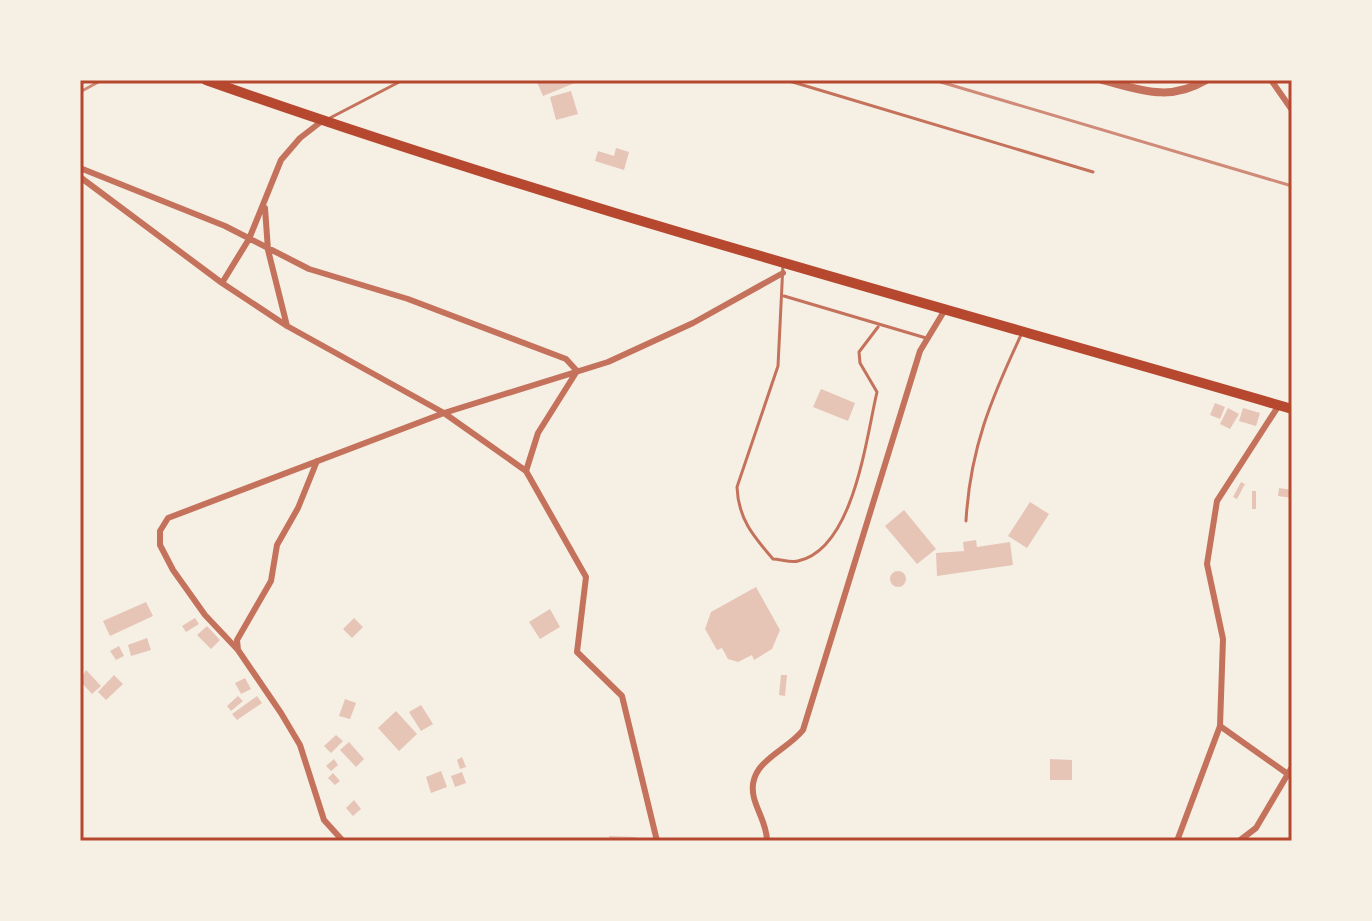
<svg xmlns="http://www.w3.org/2000/svg" width="1372" height="921" font-family="'PT Sans',sans-serif">
  <style>
    .building { fill: #e6c5b7 }
    .lines { fill: none; stroke-linecap: round; stroke-linejoin: round }
    .service { stroke: #c5725c; stroke-width: 3 }
    .minor { stroke: #c5725c; stroke-width: 6 }
    .tertiary { stroke: #c5725c; stroke-width: 8 }
    .primary { stroke: #b5482f; stroke-width: 10 }
    .rail { stroke: #cf8b77; stroke-width: 3 }
    .neatline { fill: none; stroke: #b5482f; stroke-width: 3 }
  </style>
  <rect width="100%" height="100%" fill="#f6efe4"/>
  <!-- building -->
  <path class="building" d="M536 80H582L543 96Z
    M571 91 578 114 556 120 550 97Z
    M616 148 629 152 624 170 595 161 598 151 614 156Z
    M821 389 855 403 848 421 813 407Z
    M1215 403 1225 407 1220 419 1210 415Z
    M1228 408 1239 414 1230 429 1220 424Z
    M1243 408 1260 413 1256 426 1239 421Z
    M1241 482 1245 484 1237 499 1233 497Z
    M1279 488 1292 490V498L1278 496Z
    M1252 491H1256V509H1252Z
    M1030 502 1049 514 1027 548 1008 536Z
    M904 510 936 549 917 564 885 526Z
    M976 540 977 547 1010 542 1013 565 937 576 936 553 964 551 963 542Z
    M890 579a8 8 0 1 1 16 0a8 8 0 1 1-16 0Z
    M756 587 780 630 772 649 754 660 752 655 738 662 728 659 722 648 717 650 705 629 711 612Z
    M146 602 153 616 110 636 103 621Z
    M550 609 560 627 540 639 529 622Z
    M195 618 199 624 186 632 182 626Z
    M354 618 363 627 352 638 343 629Z
    M207 626 220 640 211 649 197 635Z
    M147 638 151 650 131 656 128 645Z
    M119 646 124 656 116 660 110 651Z
    M86 670 101 686 92 694 80 681Z
    M114 675 123 684 106 700 98 692Z
    M781 675H787L785 696 779 695Z
    M245 678 251 689 241 694 235 683Z
    M238 696 243 701 231 711 227 706Z
    M257 696 262 703 237 720 232 714Z
    M345 699 356 703 350 719 339 716Z
    M421 705 433 724 421 731 409 712Z
    M396 711 417 734 399 751 378 728Z
    M336 735 343 741 331 753 324 746Z
    M349 742 364 759 356 767 340 750Z
    M462 757 466 767 460 769 457 760Z
    M334 759 338 765 331 771 326 766Z
    M1050 759 1072 760V780H1050Z
    M441 771 447 787 431 793 426 777Z
    M462 772 466 783 455 787 451 776Z
    M333 773 340 781 335 785 328 778Z
    M354 800 361 809 353 816 346 808Z
    M609 836 636 837 635 841H609Z"/>
  <g class="lines">
    <!-- service -->
    <path class="service" d="M786 80 1093 172
      M328 119 403 80
      M783 264 778 366 737 487C738 518 753 536 773 559 780 559 791 563 798 561 854 549 866 438 877 392L860 363 859 352 878 327
      M784 296 926 338
      M966 521C970 449 991 399 1021 335"/>
    <!-- minor -->
    <path class="minor" d="M1271 80 1292 110
      M80 168 225 226 309 269 408 299 566 359 577 371 538 433 526 471
      M80 177 222 283 287 326 444 413 526 471 586 577 577 652 622 696 657 841
      M265 208 268 250 287 326
      M222 283 249 239 281 160 300 138 322 121
      M238 650 237 640 271 581 277 545 298 508 317 461
      M1220 726 1292 777
      M343 841 324 820 300 745 281 713 238 650 205 615 173 570 160 545V531L168 518 444 413 608 362 693 323 783 273
      M767 841C767 825 758 813 754 798 745 762 785 753 803 730L920 351 946 308
      M1177 841 1220 726 1223 639 1207 564 1217 501 1279 405
      M1239 841 1256 828 1292 767"/>
    <!-- tertiary -->
    <path class="tertiary" d="M1102 80C1141 90 1169 102 1206 80"/>
    <!-- primary -->
    <path class="primary" d="M206 80C562 206 929 303 1292 409"/>
    <!-- rail -->
    <path class="rail" d="M934 80 1292 186
      M80 92 102 80"/>
  </g>
  <!-- border -->
  <rect width="1372" height="921" fill="none" stroke="#f6efe4" stroke-width="164"/>
  <rect x="82" y="82" width="1208" height="757" class="neatline"/>
</svg>
